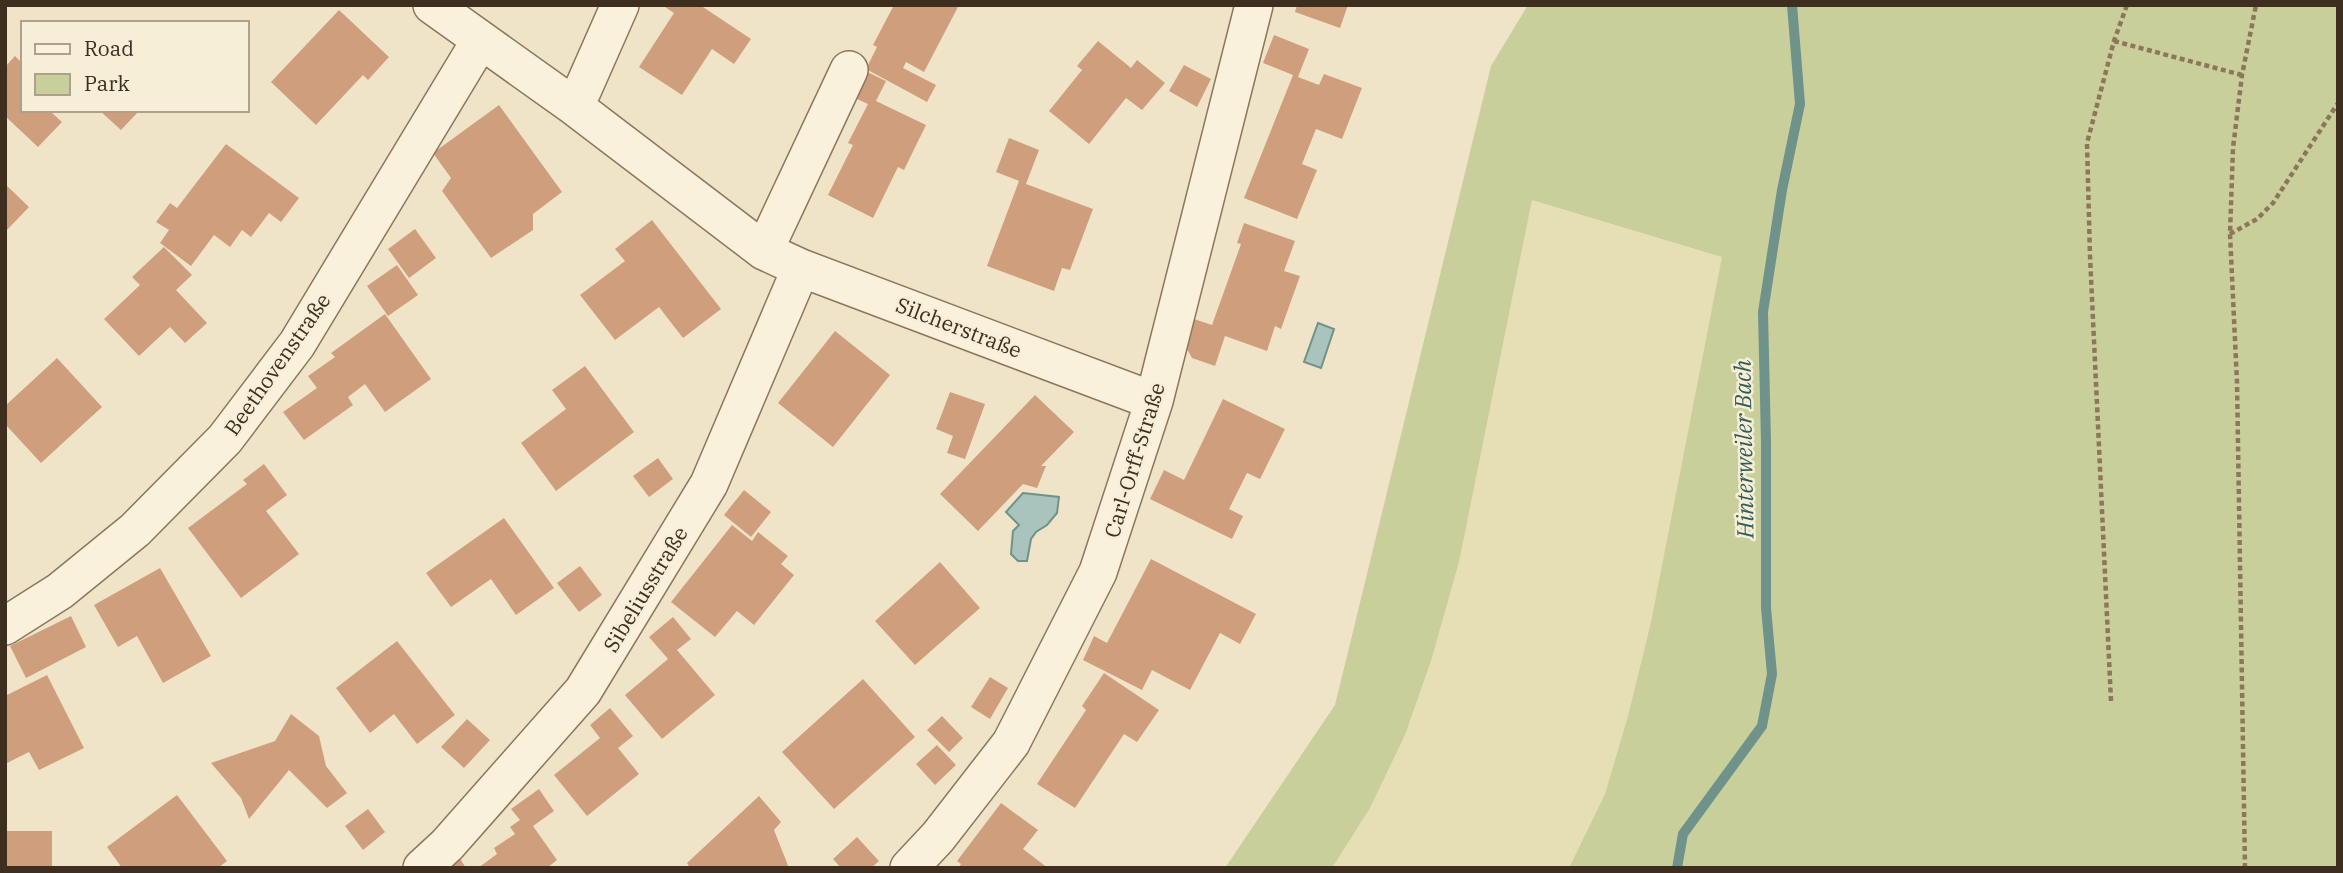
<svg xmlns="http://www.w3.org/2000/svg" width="2343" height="873" font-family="'IBM Plex Serif',serif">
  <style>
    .farmland { fill: #e6deb5 }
    .green { fill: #c9cf9b }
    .water { fill: #a9c4bc; stroke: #6f938a; stroke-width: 2 }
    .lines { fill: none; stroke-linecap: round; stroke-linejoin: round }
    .stream { stroke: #6f938a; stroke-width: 10 }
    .building { fill: #cf9f7d }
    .street-casing { stroke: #8d765c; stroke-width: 40 }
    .path { stroke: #8d765c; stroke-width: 4.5; stroke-dasharray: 5 3.5; stroke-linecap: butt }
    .street { stroke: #faf1dc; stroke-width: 37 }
    .labels { text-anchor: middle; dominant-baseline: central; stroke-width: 5; stroke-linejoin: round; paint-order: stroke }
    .street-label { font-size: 21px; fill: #3d2e20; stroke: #f7eed8 }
    .water-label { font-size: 23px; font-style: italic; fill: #2f5d5a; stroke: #f7eed8 }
  </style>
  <rect width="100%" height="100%" fill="#f0e4c8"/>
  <!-- farmland -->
  <path class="farmland" d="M1532 200 1723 257 1651 622 1628 716 1605 794 1569 868H1332L1370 808 1405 735 1431 661 1459 562Z"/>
  <!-- green -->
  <path class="green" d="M1528 5H2338V868H1569L1605 794 1628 716 1651 622 1722 257 1532 200 1459 562 1431 661 1405 735 1370 808 1332 868H1225L1335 705 1491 66Z"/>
  <!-- water -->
  <path class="water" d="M1318 323 1334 329 1321 368 1304 362Z
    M1023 493 1059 497 1057 513 1047 525 1036 532 1031 539 1027 561H1018L1011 554 1013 531 1019 525 1006 512Z"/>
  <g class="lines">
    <!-- stream -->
    <path class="stream" d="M1677 868 1683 834 1762 726 1772 674 1766 608V442L1763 312 1782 190 1800 104 1792 5"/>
  </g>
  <!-- building -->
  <path class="building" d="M662 5H705L703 7 751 39 734 64 712 49 682 95 639 67 674 13Z
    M894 5H959L924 72 906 62 903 68 936 85 927 102 866 69 877 47 873 45Z
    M1297 5H1348L1340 28 1295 12Z
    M339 10 389 57 368 80 363 75 316 125 271 82Z
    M1274 35 1309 49 1298 77 1319 85 1324 74 1362 88 1342 139 1316 129 1302 164 1317 170 1297 219 1244 198 1293 75 1263 63Z
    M1098 41 1131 68 1137 60 1165 83 1142 110 1126 98 1089 144 1049 111 1082 70 1077 66Z
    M15 56 21 62 23 61V110H54L52 113 62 122 38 147 5 116V67Z
    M1184 65 1211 79 1197 107 1169 91Z
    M857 67 886 81 876 101 926 125 904 170 898 167 873 218 828 195 853 145 848 143 868 104 844 93Z
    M499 105 562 192 533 214V230L491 258 442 191 451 178 433 153Z
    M99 110H140L121 130Z
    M1009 138 1039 150 1026 184 1093 209 1070 270 1062 268 1054 291 987 266 1019 181 996 172Z
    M226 144 299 198 281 222 269 213 251 237 242 230 230 247 214 235 191 266 160 243 169 230 156 222 170 203 177 208Z
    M5 184 29 207 5 232Z
    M652 220 721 309 683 338 659 307 615 340 580 295 625 261 615 249Z
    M1244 223 1295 241 1284 271 1300 276 1281 329 1275 326 1267 351 1225 336 1215 366 1192 358 1183 342 1191 318 1212 325 1241 244 1237 243Z
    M415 229 436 258 409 278 388 249Z
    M164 247 192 275 176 290 207 323 185 343 170 327 139 356 104 319 140 285 132 277Z
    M397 265 418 295 388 316 367 286Z
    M385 314 431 379 385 412 365 384 348 397 353 405 304 440 283 412 317 388 308 376 335 357 331 353Z
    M835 331 890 375 833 447 778 403Z
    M57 358 102 407 41 463 5 424V406Z
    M585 366 634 432 556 491 521 443 566 409 552 390Z
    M950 392 985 404 965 459 947 453 953 436 936 429Z
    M1035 395 1074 432 1041 466H1046L1037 488 1023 484 978 531 940 494Z
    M1223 399 1285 429 1260 479 1247 473 1229 509 1243 516 1232 539 1150 499 1164 470 1184 480Z
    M658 458 673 479 649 497 633 476Z
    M264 464 287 495 266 511 299 554 241 598 188 528 247 484 243 480Z
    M744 490 771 512 751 537 724 515Z
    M504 518 554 588 516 615 491 579 451 607 426 573Z
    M732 525 752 541 758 532 788 556 781 564 794 575 754 625 737 611 715 637 671 602Z
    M1151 559 1256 614 1240 644 1220 633 1190 690 1152 670 1142 690 1083 660 1094 636 1107 643Z
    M940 562 980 608 915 665 875 621Z
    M580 566 602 595 579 612 557 583Z
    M160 568 211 656 163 683 137 636 118 647 94 605Z
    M71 616 86 647 26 678 10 646Z
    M673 617 691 639 677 650 715 695 662 739 625 695 668 659 649 637Z
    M397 641 455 715 417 744 394 714 370 733 336 688Z
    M1104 673 1159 710 1137 742 1124 734 1075 808 1037 784 1086 710 1082 706Z
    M47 675 84 748 39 770 29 752 5 764V696Z
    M990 677 1008 688 990 719 971 707Z
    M863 679 915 737 834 809 782 752Z
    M610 708 633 736 618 748 639 774 587 816 554 775 600 738 590 725Z
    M291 714 319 736 326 766 347 793 327 808 289 770 249 819 241 798 211 763 275 741Z
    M942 716 963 738 949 752 927 730Z
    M467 719 490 740 464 768 441 747Z
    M937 745 956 765 935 785 916 764Z
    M539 789 554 811 533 826 557 860 547 868H478L497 854 494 848 515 834 510 827 520 820 511 809Z
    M177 795 227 861 218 868H122L107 847Z
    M759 796 781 822 774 830 789 868H690L687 863Z
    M1001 803 1038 830 1023 849 1048 868H958L961 864 957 861Z
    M368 809 385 832 363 850 345 826Z
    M5 831H52V868H5Z
    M857 837 879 861 871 868H841L833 859Z
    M457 854 466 868H437Z"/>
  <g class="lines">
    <!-- street casing -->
    <g class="street-casing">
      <path id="street" d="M432 5 575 107 764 251 801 268 1154 401
        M575 107 620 5
        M764 251 849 70
        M5 626 60 591 135 530 225 439 297 344 480 41
        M422 868 447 845 583 691 709 484 801 268
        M909 868 938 837 1011 743 1098 572 1154 401 1254 5"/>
    </g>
    <!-- path -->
    <path class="path" d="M2114 41 2242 75
      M2230 234 2257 219 2273 203 2338 103
      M2111 701 2090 256 2087 143 2114 41 2127 5
      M2245 868 2237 382 2230 234 2233 148 2242 75 2256 5"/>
    <!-- street -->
    <use href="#street" class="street"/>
  </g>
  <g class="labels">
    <!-- street labels -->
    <g class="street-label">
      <text transform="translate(959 327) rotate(21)">Silcherstraße</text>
      <text transform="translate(277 364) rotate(-55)">Beethovenstraße</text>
      <text transform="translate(1134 460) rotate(-73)">Carl-Orff-Straße</text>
      <text transform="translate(645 589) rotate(-59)">Sibeliusstraße</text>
    </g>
    <!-- water labels -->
    <g class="water-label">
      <text transform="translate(1743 449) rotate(-91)">Hinterweiler Bach</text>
    </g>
  </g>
  <!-- border -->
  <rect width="2343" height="873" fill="none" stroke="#3d2e20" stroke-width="14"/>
  <!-- legend -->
  <rect x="21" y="21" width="228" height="91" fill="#f7eed8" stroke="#ada18e" stroke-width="2"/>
  <rect x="35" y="44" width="35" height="10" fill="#faf1dc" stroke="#ada18e" stroke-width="2"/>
  <text x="84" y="56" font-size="21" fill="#3d2e20">Road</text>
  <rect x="35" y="74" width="35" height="21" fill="#c9cf9b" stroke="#ada18e" stroke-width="2"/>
  <text x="84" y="91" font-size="21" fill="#3d2e20">Park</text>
</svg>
